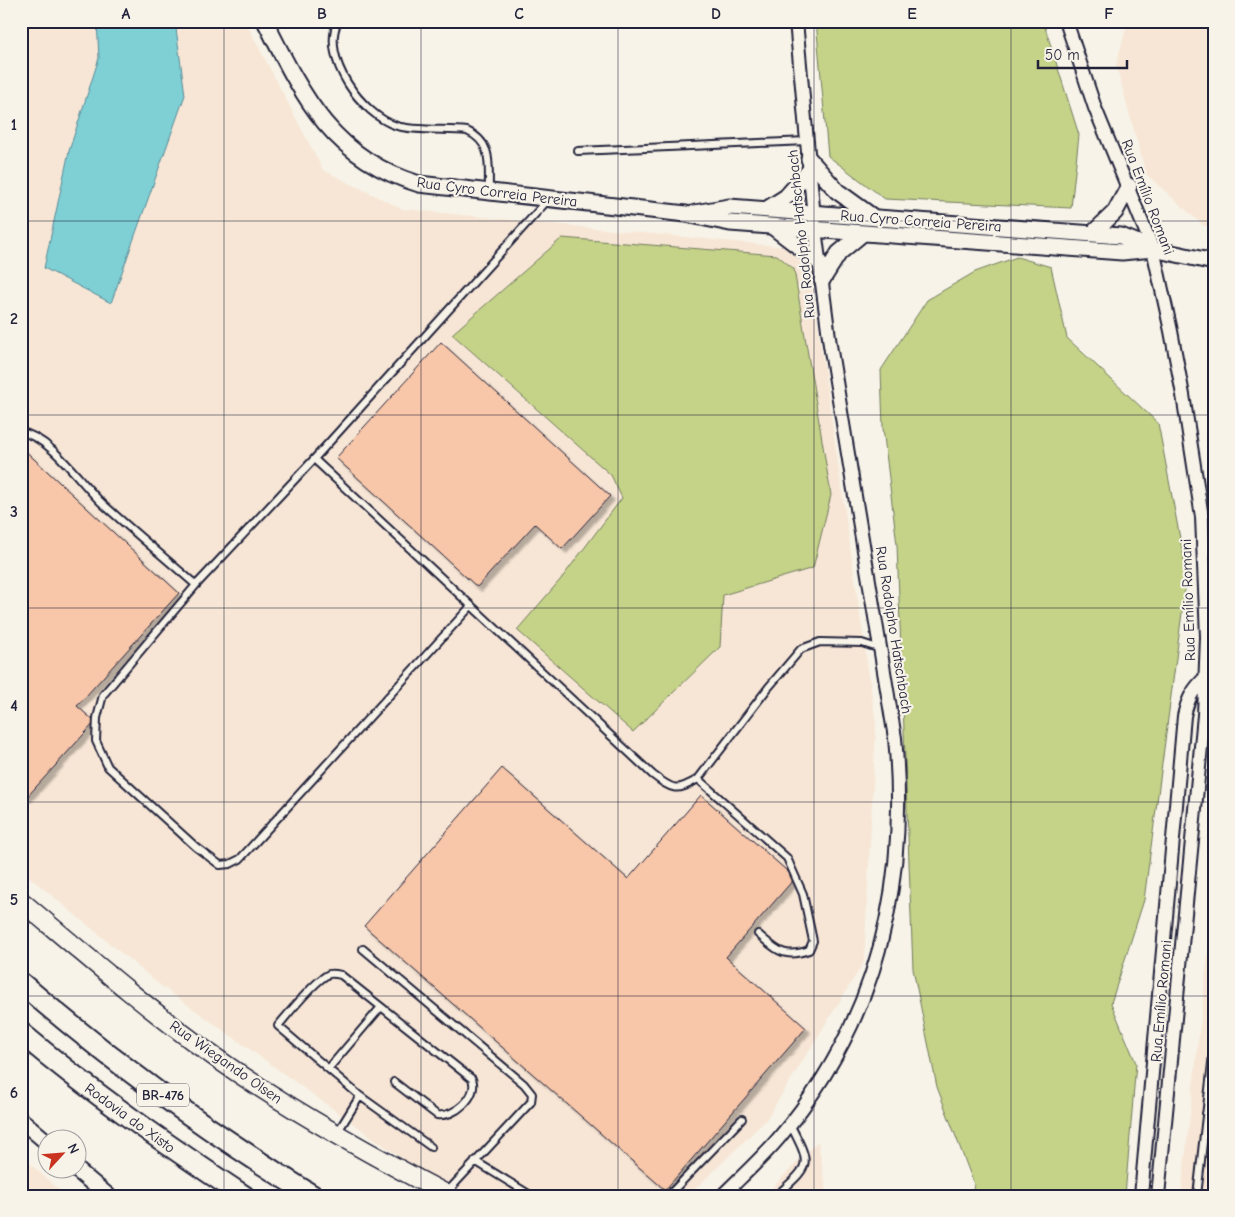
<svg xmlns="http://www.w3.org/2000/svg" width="1235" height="1217" font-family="'Comic Neue',sans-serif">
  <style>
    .built { fill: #f7e6d5 }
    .green { fill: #c4d387; stroke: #737a61 }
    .water { fill: #7ed0d5; stroke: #598a97 }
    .building { fill: #f8c6a8; stroke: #22223b; filter: url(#shadow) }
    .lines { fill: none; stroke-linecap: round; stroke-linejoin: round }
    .service-casing { stroke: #22223b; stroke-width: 10 }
    .minor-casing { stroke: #22223b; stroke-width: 16 }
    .tertiary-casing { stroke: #22223b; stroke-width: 19 }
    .secondary-casing { stroke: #22223b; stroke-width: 21 }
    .trunk-casing { stroke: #22223b; stroke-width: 24 }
    .service { stroke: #f7f3e8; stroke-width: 6 }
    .minor { stroke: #f7f3e8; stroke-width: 12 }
    .tertiary { stroke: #f7f3e8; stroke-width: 15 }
    .secondary { stroke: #f7f3e8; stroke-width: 18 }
    .trunk { stroke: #f7f3e8; stroke-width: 20 }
    .grid { fill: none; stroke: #22223b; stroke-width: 1; stroke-opacity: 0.55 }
    .labels { text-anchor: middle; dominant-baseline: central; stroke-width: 4.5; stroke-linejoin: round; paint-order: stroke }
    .shield { fill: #f7f3e8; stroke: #62616f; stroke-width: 1 }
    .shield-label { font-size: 14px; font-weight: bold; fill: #22223b }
    .street-label { font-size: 15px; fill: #22223b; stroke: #f7f3e8 }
    .neatline { fill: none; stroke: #22223b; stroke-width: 2 }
    .grid-label { font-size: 16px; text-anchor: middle; font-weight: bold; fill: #22223b }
  </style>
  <defs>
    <filter id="shadow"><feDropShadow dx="4.5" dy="4.5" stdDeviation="1" flood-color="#0004"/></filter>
  </defs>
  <rect width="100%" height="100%" fill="#f7f3e8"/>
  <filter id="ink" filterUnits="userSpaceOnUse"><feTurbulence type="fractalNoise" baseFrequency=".02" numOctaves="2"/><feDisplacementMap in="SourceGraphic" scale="10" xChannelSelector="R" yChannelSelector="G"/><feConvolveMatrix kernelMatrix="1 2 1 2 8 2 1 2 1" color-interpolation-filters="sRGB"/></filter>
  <g filter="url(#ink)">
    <!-- built -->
    <path class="built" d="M21 21H245L323 170 402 209 786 247 810 272 876 724 864 962 766 1120 688 1196H465L428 1177 160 985 21 870Z
      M1128 21H1214V227L1204 226 1146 174 1116 65Z
      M1214 899V1196H1181Z
      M818 1141 827 1196H764Z
      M21 1156 66 1196H21Z"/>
    <!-- green -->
    <path class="green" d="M816 21H1043L1079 135 1071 208 885 199 828 156Z
      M562 238 777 255 794 269 831 495 813 568 723 595 720 647 633 732 517 630 561 579 622 498 611 475 452 334Z
      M1017 257 1051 267 1067 338 1158 423 1187 575 1144 900 1111 1003 1136 1063 1125 1196H972L974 1184 937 1087 913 969 897 545 883 428 881 370 927 300 975 272Z"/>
    <!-- water -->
    <path class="water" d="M97 21H175L185 95 111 303 44 268 69 151 99 58Z"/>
    <!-- building -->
    <path class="building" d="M441 342 610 496 562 549 535 524 477 587 336 458Z
      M21 447 179 593 77 706 95 722 26 798 21 794Z
      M502 768 628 879 701 795 795 878 726 957 806 1028 665 1190 364 926Z"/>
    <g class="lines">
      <!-- service casing -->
      <g class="service-casing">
        <path id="service" d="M338 21C320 58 362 115 397 126 414 131 448 129 467 131 494 143 488 166 489 193
          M578 151 807 141
          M21 432C52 438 81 484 103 504 134 532 165 558 196 585
          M314 459 653 775C673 790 676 792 698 779L768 688 801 649 820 642 862 643 881 649
          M471 606 240 859 230 864 220 865 196 847 108 767 96 741 97 718 103 695 196 585 314 459 547 201
          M698 779 787 858 803 894 813 941 809 950C783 959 777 950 758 934
          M363 949 524 1084 532 1094 531 1102 447 1192
          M329 1068 381 1007
          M394 1082 437 1115C454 1118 479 1096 472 1079L341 975C337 974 333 973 329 974 315 980 288 1014 278 1026L360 1096 431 1147
          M1206 1113 1214 1114
          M337 1133 360 1096
          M475 1161 532 1196
          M668 1196 742 1119
          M776 1196C811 1164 812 1167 790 1124
          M1197 1196 1214 1045"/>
      </g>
      <!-- minor casing -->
      <g class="minor-casing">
        <path id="minor" d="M1066 21 1095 108 1153 249 1171 331 1183 395 1202 517 1207 637 1204 715 1158 1196
          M722 1196C741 1177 761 1159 778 1139 876 1024 909 886 895 738L830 345 815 229 796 21
          M1141 1196 1184 716C1188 698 1193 689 1207 676"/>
      </g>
      <!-- tertiary casing -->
      <g class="tertiary-casing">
        <path id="tertiary" d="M265 21C303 97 332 158 419 184L686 214 730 223 1122 252 1153 249
          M809 159 837 191 873 217
          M767 209 786 197 810 170
          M695 213 729 207 1121 236 1153 249 1214 262
          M773 227 819 262
          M1092 234 1115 212 1129 186
          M822 280 839 253 863 233
          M21 1120 48 1143
          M77 1170 108 1196"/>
      </g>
      <!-- secondary casing -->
      <g class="secondary-casing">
        <path id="secondary" d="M21 901C83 953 144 1006 209 1053 285 1107 367 1153 450 1196"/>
      </g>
      <!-- trunk casing -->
      <g class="trunk-casing">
        <path id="trunk" d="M21 983C112 1062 210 1133 313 1196
          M21 1033C92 1093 167 1145 244 1196"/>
      </g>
      <!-- service -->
      <use href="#service" class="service"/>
      <!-- minor -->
      <use href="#minor" class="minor"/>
      <!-- tertiary -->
      <use href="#tertiary" class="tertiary"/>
      <!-- secondary -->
      <use href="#secondary" class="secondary"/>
      <!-- trunk -->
      <use href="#trunk" class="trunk"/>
    </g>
  </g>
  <!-- grid -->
  <path class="grid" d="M224 21V1196M421 21V1196M618 21V1196M814 21V1196M1011 21V1196M21 221H1214M21 415H1214M21 608H1214M21 802H1214M21 996H1214"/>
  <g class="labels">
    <!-- shield labels -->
    <rect class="shield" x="137" y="1083.5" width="52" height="23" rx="4"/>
    <g class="shield-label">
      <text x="163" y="1095">BR-476</text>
    </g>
    <!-- street labels -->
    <g class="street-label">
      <text transform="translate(497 192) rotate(7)">Rua Cyro Correia Pereira</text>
      <text transform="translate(1148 197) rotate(69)">Rua Emílio Romani</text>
      <text transform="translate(921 221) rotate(4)">Rua Cyro Correia Pereira</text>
      <text transform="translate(801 234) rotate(-96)">Rua Rodolpho Hatschbach</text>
      <text transform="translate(1188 600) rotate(-92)">Rua Emílio Romani</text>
      <text transform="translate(894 630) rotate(81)">Rua Rodolpho Hatschbach</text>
      <text transform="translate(1161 1001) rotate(-85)">Rua Emílio Romani</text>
      <text transform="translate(226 1062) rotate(35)">Rua Wiegando Olsen</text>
      <text transform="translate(130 1118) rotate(36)">Rodovia do Xisto</text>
    </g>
  </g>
  <!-- margin -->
  <rect width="1235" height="1217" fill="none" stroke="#f7f3e8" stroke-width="55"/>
  <!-- north arrow -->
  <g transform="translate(62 1154) rotate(64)"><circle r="24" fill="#f7f3e8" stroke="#a29fa3"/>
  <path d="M0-4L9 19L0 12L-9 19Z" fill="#c8321e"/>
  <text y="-8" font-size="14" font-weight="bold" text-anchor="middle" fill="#22223b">N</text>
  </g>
  <!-- scale -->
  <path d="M1038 60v8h89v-8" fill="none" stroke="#22223b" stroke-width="2.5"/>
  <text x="1045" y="60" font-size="15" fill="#22223b" stroke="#f7f3e8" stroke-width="4" paint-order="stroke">50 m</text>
  <rect x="28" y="28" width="1180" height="1162" class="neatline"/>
  <g class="grid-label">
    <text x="126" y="19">A</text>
    <text x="322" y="19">B</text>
    <text x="519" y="19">C</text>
    <text x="716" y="19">D</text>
    <text x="912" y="19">E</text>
    <text x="1109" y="19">F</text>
    <text x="14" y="130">1</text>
    <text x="14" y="324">2</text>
    <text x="14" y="517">3</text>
    <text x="14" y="711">4</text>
    <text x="14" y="905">5</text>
    <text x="14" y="1098">6</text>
  </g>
</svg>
